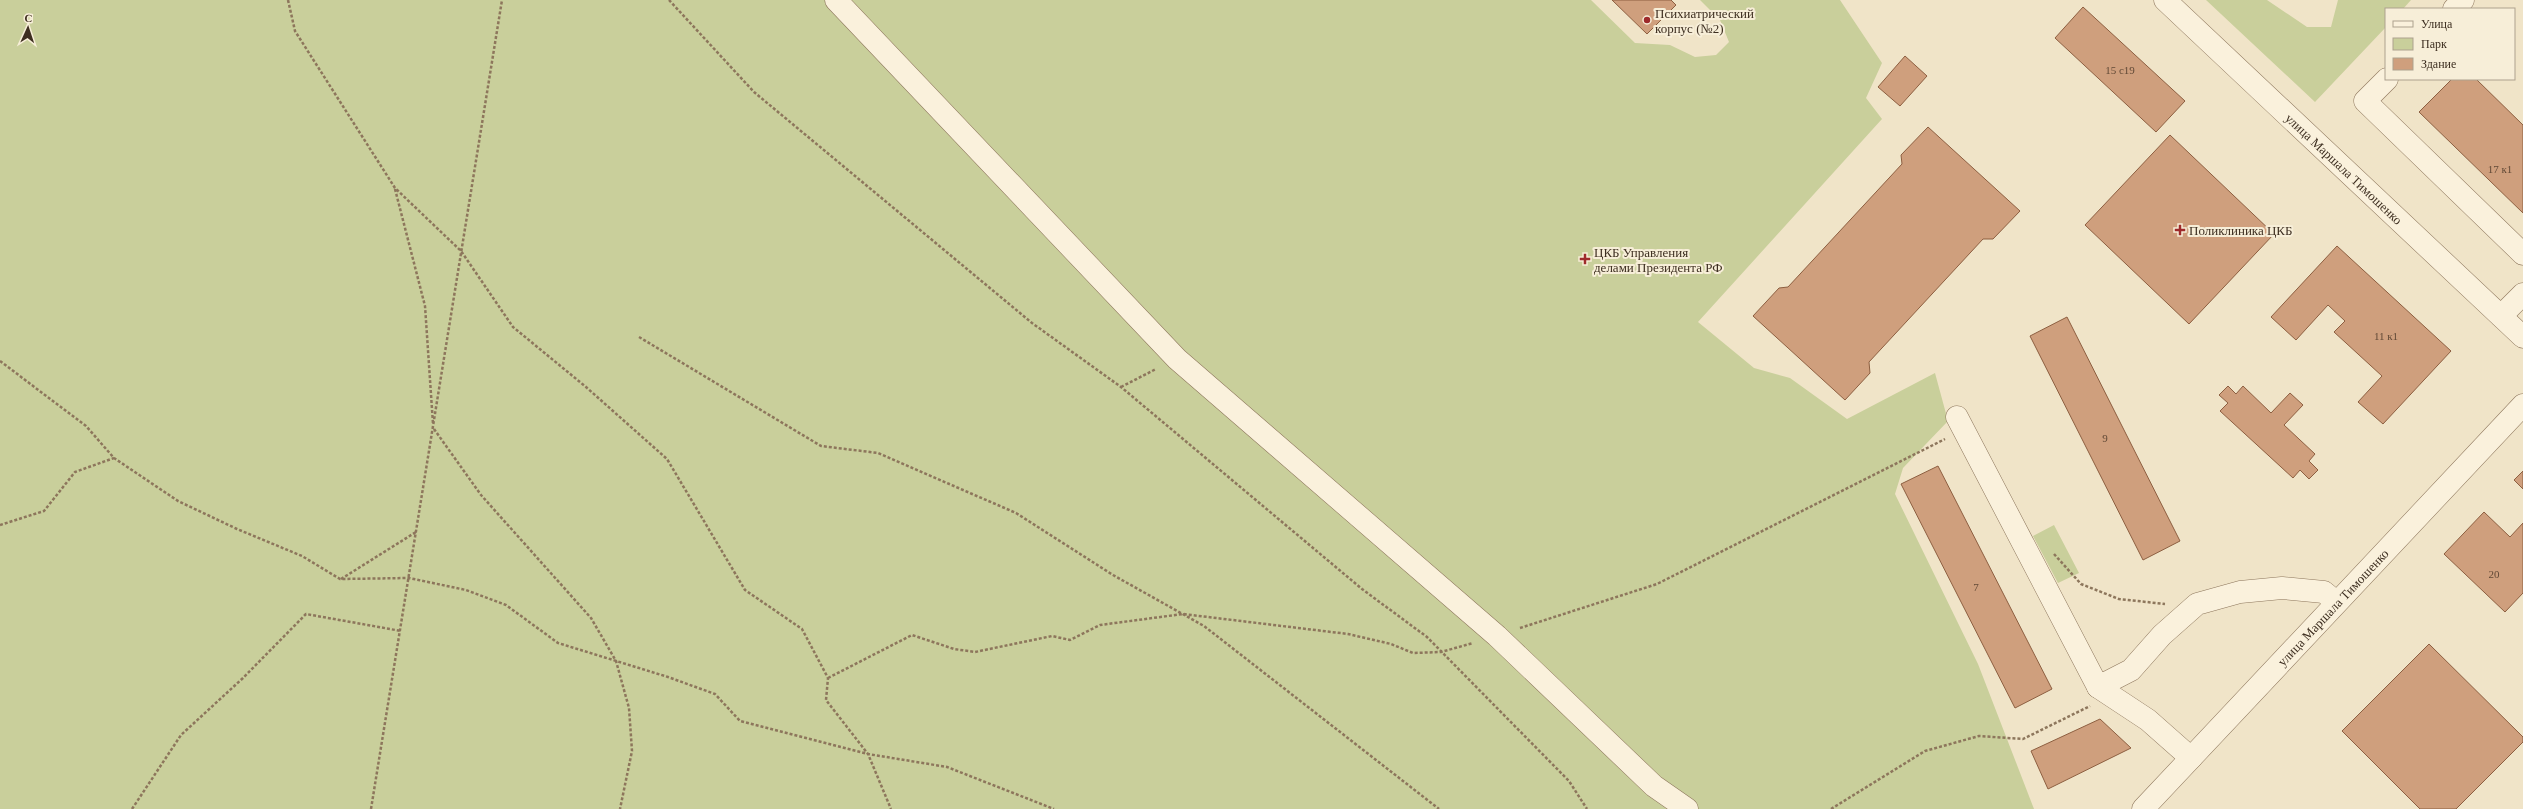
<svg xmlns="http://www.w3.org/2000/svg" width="2523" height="809" font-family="Georgia,serif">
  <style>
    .green { fill: #c9cf9b }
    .building { fill: #cf9f7d; stroke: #8d5f41 }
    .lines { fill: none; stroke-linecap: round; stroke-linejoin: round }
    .minor-casing { stroke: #8d765c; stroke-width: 23 }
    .path { stroke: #8d765c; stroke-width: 2.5; stroke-dasharray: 3 2; stroke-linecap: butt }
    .minor { stroke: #faf1dc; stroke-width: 22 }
    .poi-dot { fill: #9e2a2b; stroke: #f7eed8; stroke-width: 1.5 }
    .labels { text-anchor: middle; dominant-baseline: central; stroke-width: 4; stroke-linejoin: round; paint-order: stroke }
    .number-label { font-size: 11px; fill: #624a37 }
    .poi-label { font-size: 13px; fill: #3d2e20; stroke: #f7eed8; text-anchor: start }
    .street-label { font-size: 13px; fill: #3d2e20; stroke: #f7eed8 }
  </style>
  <rect width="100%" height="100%" fill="#f0e4c8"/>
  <!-- green -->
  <path class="green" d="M0 0H1591L1635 43 1670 45 1695 57 1716 55 1729 42 1720 20 1700 0H1840L1882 63 1866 98 1882 119 1698 322 1754 368 1790 378 1847 419 1935 373 1948 421 1903 468 1895 494 1978 664 2034 809H0Z
    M2206 0H2267L2307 27H2331L2338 0H2411L2403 9H2386V27L2315 102Z
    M2054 525 2079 573 2058 583 2033 536Z"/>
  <!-- building -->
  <path class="building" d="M1612 0H1671L1676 5 1647 34Z
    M2083 7 2185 101 2156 132 2055 38Z
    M1905 56 1927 76 1900 106 1878 87Z
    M2452 79H2476L2523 125V213L2419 112Z
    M1928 127 2020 211 1993 239H1983L1869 362 1870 373 1845 400 1753 316 1779 288 1788 287 1902 164 1901 155Z
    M2170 135 2274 234 2189 324 2085 225Z
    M2337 246 2451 351 2383 424 2358 402 2382 376 2334 332 2345 321 2328 305 2296 340 2271 317Z
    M2067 317 2180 541 2143 560 2030 336Z
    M2228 386 2236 394 2243 386 2271 413 2290 393 2303 405 2284 425 2315 454 2309 461 2318 470 2309 479 2300 470 2293 478 2220 411 2228 403 2219 395Z
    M1938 466 2052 689 2015 708 1901 484Z
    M2523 471V489L2514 480Z
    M2484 512 2510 537 2523 523V593L2505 612 2444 554Z
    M2429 644 2523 737V742L2456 809H2420L2342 731Z
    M2100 719 2131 748 2048 789 2031 751Z"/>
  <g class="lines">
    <!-- minor casing -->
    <g class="minor-casing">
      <g id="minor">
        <path d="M836 0 1177 359 1497 636 1654 786 1687 809"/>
        <path id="s1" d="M2165 0 2523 337"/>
        <path d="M2454 9 2463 0"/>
        <path d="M2387 79 2365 101 2523 254"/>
        <path d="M2501 316 2523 294"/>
        <path d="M1957 417 2098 687 2131 670 2162 635 2197 604 2240 592 2282 588 2324 592 2336 602"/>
        <path d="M2098 687 2148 720 2191 758"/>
        <path id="s2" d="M2143 809 2523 405"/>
      </g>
    </g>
    <!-- path -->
    <path class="path" d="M288 0 295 31 395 188 461 251 513 327 586 387 667 459 745 590 802 629 828 678 826 700 868 754 891 809
      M669 0 754 92 1032 323 1121 387 1362 589 1427 637 1569 781 1587 809
      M395 189 425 306 433 424
      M639 337 821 446 878 453 1016 513 1113 575 1204 626 1439 809
      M0 361 86 426 114 458 178 501 237 529 302 556 340 579 409 578 466 590 506 605 558 643 668 677 715 694 740 721 868 754 947 767 1054 809
      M1121 387 1156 369
      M434 429 481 495 591 618 616 661 629 708 632 751 620 809
      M0 525 44 511 75 472 114 458
      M2054 554 2081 584 2119 599 2165 604
      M341 579 416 532
      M1520 628 1657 584 1945 439
      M828 678 912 635 954 649 975 652 1052 636 1070 640 1100 625 1183 614 1348 634 1391 644 1413 653 1441 652 1473 643
      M132 809 181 735 243 678 306 614 401 631
      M371 809 502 0
      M1831 809 1925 751 1979 736 2023 739 2090 706"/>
    <!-- minor -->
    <use href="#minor" class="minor"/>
  </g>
  <!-- markers -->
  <g class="poi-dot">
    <circle cx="1647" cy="20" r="4"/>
    <path d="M2178 224h4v4h4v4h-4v4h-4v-4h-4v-4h4z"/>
    <path d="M1583 253h4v4h4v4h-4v4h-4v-4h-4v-4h4z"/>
  </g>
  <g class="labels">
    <!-- number labels -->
    <g class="number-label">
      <text x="2120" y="70">15 с19</text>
      <text x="2500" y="169">17 к1</text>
      <text x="2386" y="336">11 к1</text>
      <text x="2105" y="438">9</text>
      <text x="2494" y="574">20</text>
      <text x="1976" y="587">7</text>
    </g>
    <!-- poi labels -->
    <g class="poi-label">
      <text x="1655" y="13">Психиатрический<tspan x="1655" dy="15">корпус (№2)</tspan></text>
      <text x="2189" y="230">Поликлиника ЦКБ</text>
      <text x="1594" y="252">ЦКБ Управления<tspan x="1594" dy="15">делами Президента РФ</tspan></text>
    </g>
    <!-- street labels -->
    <g class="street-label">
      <text stroke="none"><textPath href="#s1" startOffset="246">улица Маршала Тимошенко</textPath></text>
      <text stroke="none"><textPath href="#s2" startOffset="277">улица Маршала Тимошенко</textPath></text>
    </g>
  </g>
  <!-- legend -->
  <rect x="2385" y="8" width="130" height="72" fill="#f7eed8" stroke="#ada18e"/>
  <rect x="2393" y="21" width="20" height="6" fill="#faf1dc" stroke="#ada18e"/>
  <text x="2421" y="28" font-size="12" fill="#3d2e20">Улица</text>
  <rect x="2393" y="38" width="20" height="12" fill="#c9cf9b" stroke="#ada18e"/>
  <text x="2421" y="48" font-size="12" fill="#3d2e20">Парк</text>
  <rect x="2393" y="58" width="20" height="12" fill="#cf9f7d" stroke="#ada18e"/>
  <text x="2421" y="68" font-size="12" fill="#3d2e20">Здание</text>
  <!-- north arrow -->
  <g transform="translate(28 28) rotate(3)" stroke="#f7eed8" stroke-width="3" paint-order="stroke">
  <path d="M0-3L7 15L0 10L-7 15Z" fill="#3d2e20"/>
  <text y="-6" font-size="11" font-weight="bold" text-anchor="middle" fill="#3d2e20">С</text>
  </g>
</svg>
